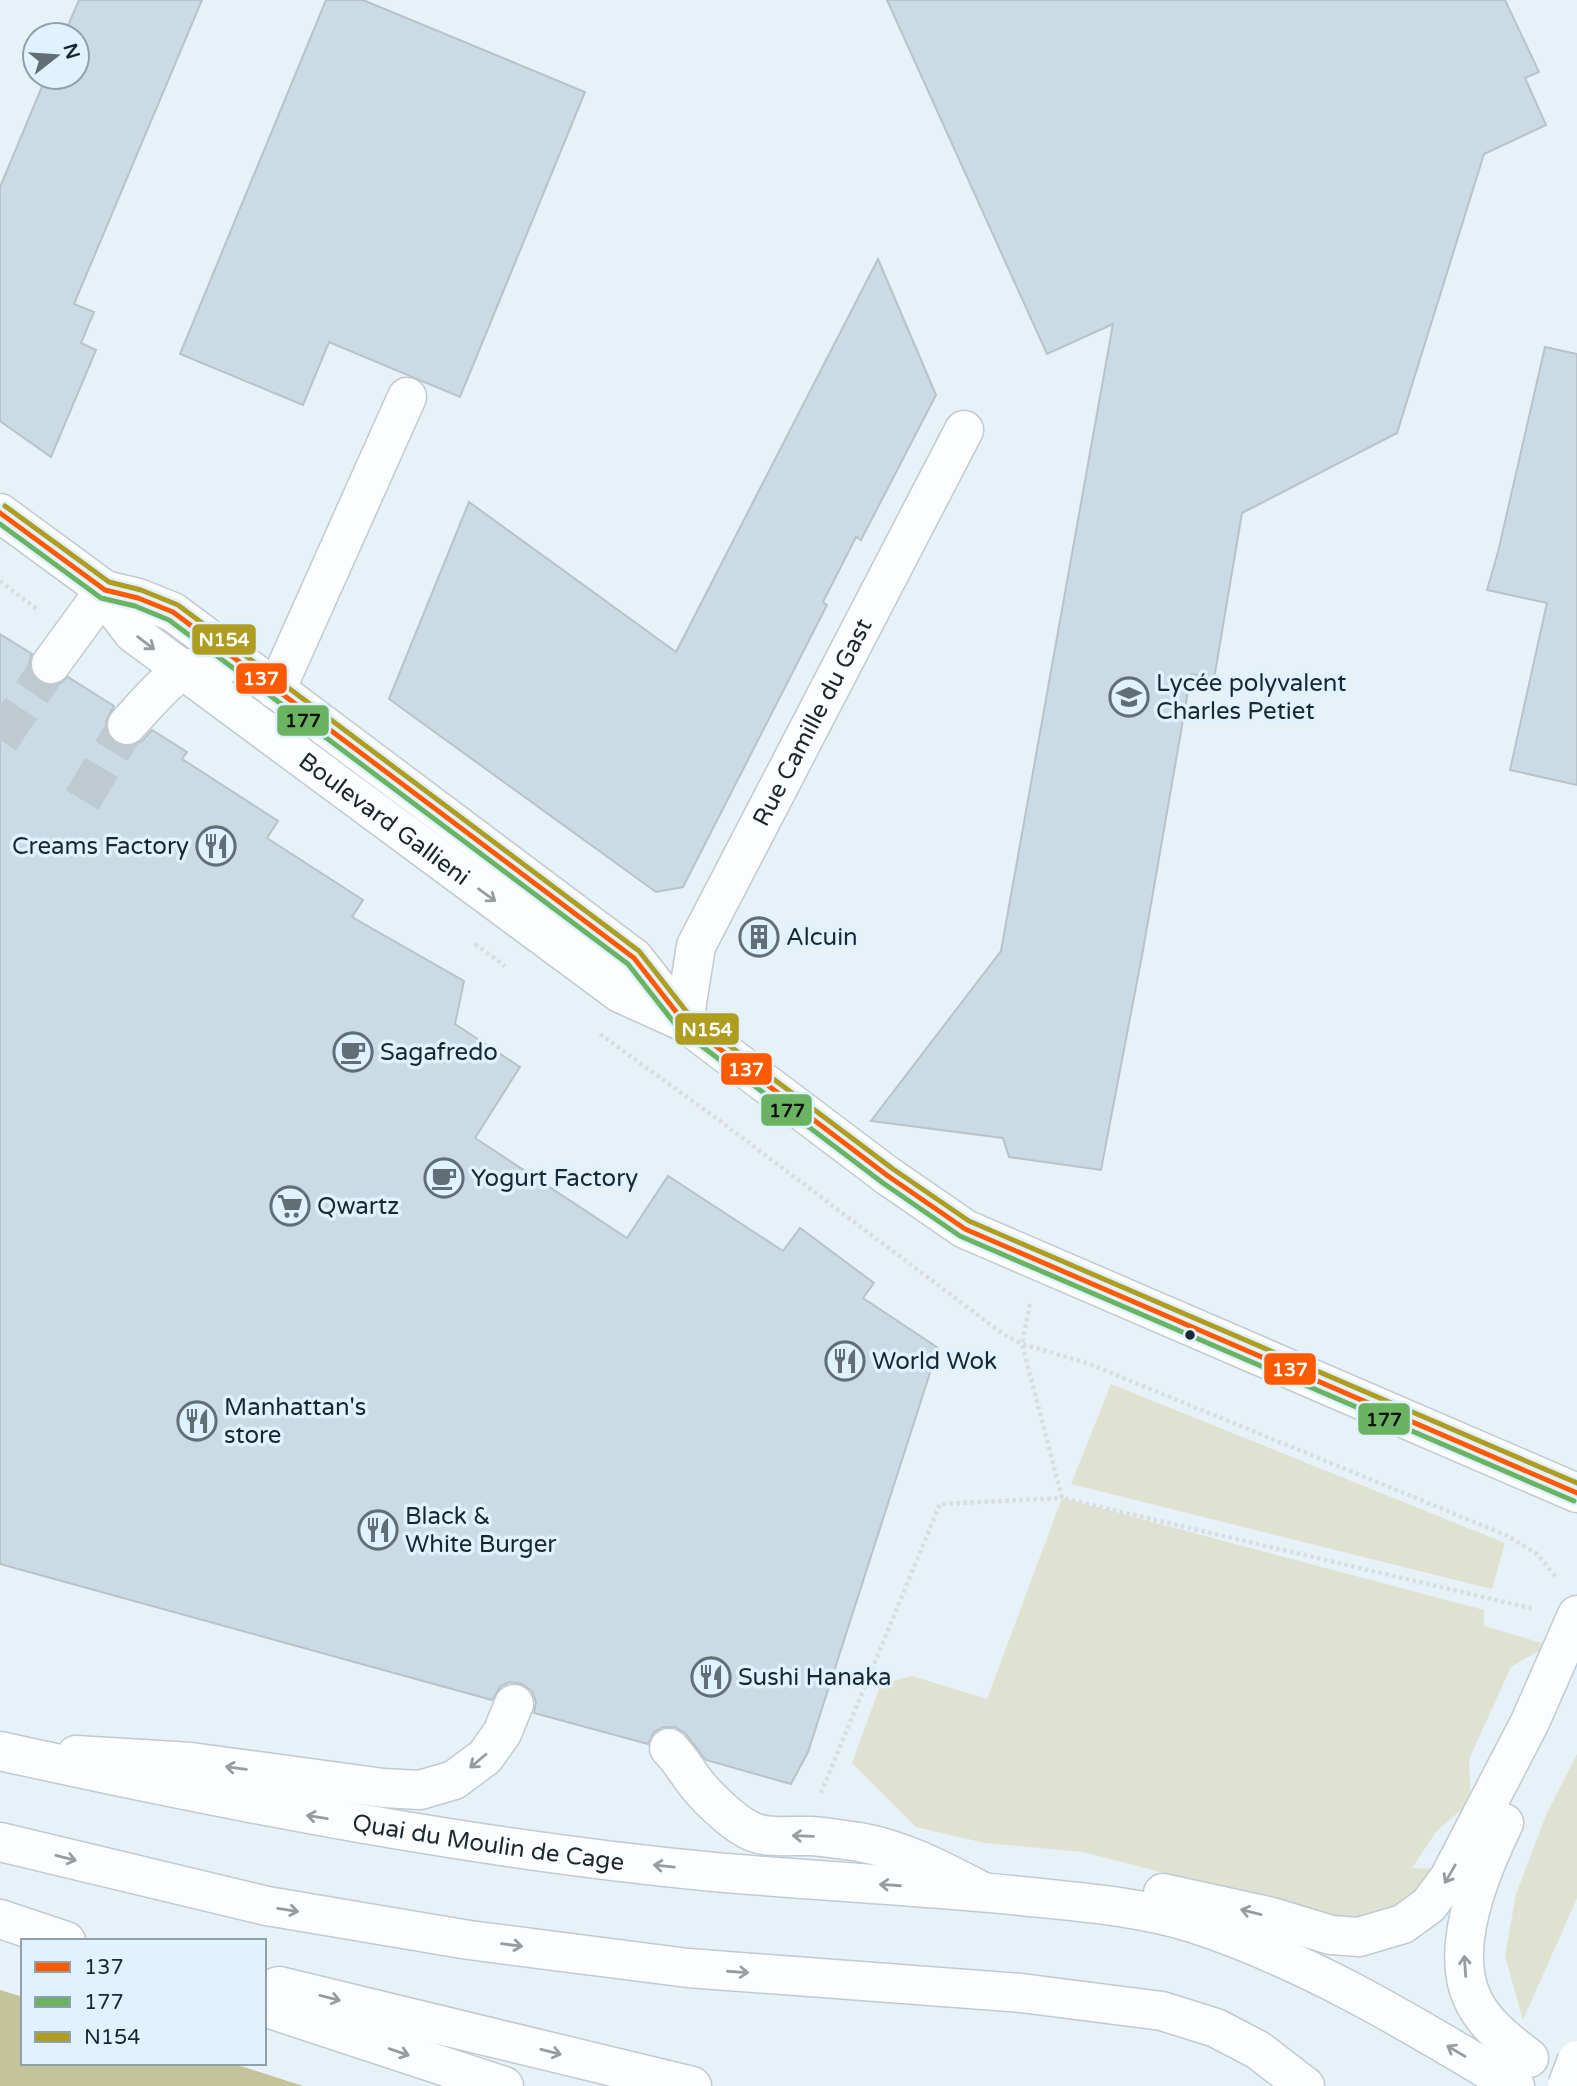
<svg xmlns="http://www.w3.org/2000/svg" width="1577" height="2086" font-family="'Varela Round',sans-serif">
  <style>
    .green { fill: #dfe2d1 }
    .water { fill: #c4c39c }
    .building { fill: #cbdbe5; stroke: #b8c2c8; stroke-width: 2 }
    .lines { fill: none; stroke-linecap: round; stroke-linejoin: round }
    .minor-tunnel { stroke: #bec9d0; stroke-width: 38; stroke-dasharray: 38 19; stroke-linecap: butt }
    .minor-casing { stroke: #c0cad1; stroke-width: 41 }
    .major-casing { stroke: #c0cad1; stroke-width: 41 }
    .highway-casing { stroke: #c0cad1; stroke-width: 41 }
    .path { stroke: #dadde0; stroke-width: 4.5; stroke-dasharray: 3.5 3.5; stroke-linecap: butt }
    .minor { stroke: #fbfdfe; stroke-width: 38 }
    .major { stroke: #fbfdfe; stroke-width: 38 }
    .highway { stroke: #fbfdfe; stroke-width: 38 }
    .highway-bridge-casing { stroke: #c0cad1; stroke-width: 41; stroke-linecap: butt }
    .highway-bridge { stroke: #fbfdfe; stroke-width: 38 }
    .bus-1-casing { stroke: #e0f2ff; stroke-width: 10 }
    .bus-2-casing { stroke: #e0f2ff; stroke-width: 10 }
    .bus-3-casing { stroke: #e0f2ff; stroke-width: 10 }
    .bus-1 { stroke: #ff5a00; stroke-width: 5 }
    .bus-2 { stroke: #6ab360; stroke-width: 5 }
    .bus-3 { stroke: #af9d22; stroke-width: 5 }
    .oneway { stroke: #969da0 }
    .bus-dot { fill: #1b272e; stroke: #e0f2ff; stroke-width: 2.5 }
    .labels { text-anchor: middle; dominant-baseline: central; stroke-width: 7; stroke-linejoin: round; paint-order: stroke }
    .poi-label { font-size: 24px; fill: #1b272e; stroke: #e0f2ff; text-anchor: start }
    .street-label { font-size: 24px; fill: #1b272e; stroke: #e0f2ff }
    .line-badge { stroke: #e0f2ff; stroke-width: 2.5 }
    .badge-label { font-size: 19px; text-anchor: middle; font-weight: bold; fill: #fff }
    .pale-badge-label { font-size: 19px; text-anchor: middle; font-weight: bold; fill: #111 }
  </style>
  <rect width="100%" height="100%" fill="#e7f1f8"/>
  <!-- green -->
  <path class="green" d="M1111 1384 1505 1543 1492 1589 1071 1484Z
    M1062 1498 1484 1610V1626L1549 1645 1511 1667 1469 1759 1471 1801 1436 1832 1412 1868 1438 1869 1402 1906 1354 1922 1083 1852 985 1843 916 1827 852 1763 881 1684 912 1676 987 1699Z
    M1577 1754V1898L1523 2020 1505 1956 1516 1894 1547 1813Z"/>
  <!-- water -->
  <path class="water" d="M0 1990 23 1997V2063H231L303 2086H0Z"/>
  <!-- building -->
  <path class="building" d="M79 0H202L74 304 94 312 81 343 96 350 51 457 0 421V187L46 77H77V35H64Z
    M326 0H363L585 92 460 397 329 342 303 405 180 354Z
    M887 0H1505L1539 72 1525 78 1546 125 1484 154 1397 433 1242 513 1214 679 1191 674 1143 950 1101 1170 1009 1157 1003 1138 871 1121 1001 951 1113 324 1047 354Z
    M878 259 936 395 861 540 856 537 823 602 827 605 683 887 656 892 389 699 469 502 676 652Z
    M1545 347 1577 354V785L1510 770 1547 603 1487 590 1498 552Z
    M0 634 32 654 29 662 31 672 39 682 48 686 59 684 68 677 114 706 106 721V732L113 742 123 746H133L143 740 152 730 187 752 182 759 278 821 267 838 363 900 352 917 464 981 455 1024 520 1067 475 1138 627 1238 668 1176 783 1251 800 1228 874 1283 863 1298 938 1348 808 1752 791 1784 706 1760 685 1733 675 1727H663L654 1732 648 1744 534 1713 536 1702 532 1691 522 1684 510 1682 501 1686 492 1700 0 1564Z"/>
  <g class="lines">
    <!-- minor-tunnel -->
    <path class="minor-tunnel" d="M0 740 51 664
      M82 800 127 725"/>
    <!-- minor casing -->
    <g class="minor-casing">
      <g id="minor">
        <path d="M51 664 105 590"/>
        <path d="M276 690 407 397"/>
        <path d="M127 725C140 711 167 679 184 670 194 665 206 668 216 672"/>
        <path id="s1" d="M684 1022 696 946 964 430"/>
        <path d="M669 1748C679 1758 684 1767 692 1778 703 1794 730 1820 747 1829 766 1840 790 1835 811 1836 827 1837 843 1840 859 1842 904 1850 943 1871 983 1892"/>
        <path d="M76 1755 191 1762 383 1788 420 1790 454 1780 485 1757 502 1733 514 1704"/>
      </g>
    </g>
    <!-- major casing -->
    <g class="major-casing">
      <g id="major">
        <path d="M0 513 105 590 138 598 173 612 634 958 681 1018"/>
        <path id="s2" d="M105 590 117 612 133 633 620 993 684 1022 888 1176 965 1229 1577 1493"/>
        <path id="s3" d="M0 1751C236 1803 473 1849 714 1872 817 1881 919 1886 1021 1896 1077 1902 1138 1906 1192 1923 1307 1960 1412 2024 1515 2086"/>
        <path d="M1504 1823C1481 1870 1448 1949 1473 2000 1485 2025 1508 2042 1529 2058"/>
        <path d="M1163 1893 1268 1916 1331 1935 1359 1937 1403 1924 1429 1905 1449 1878 1530 1722 1577 1615"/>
        <path d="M0 1919 66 1941"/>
        <path d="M264 2007 504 2086"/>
      </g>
    </g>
    <!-- highway casing -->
    <g class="highway-casing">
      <path id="highway" d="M0 1842 267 1906 469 1940 688 1968 1021 1993 1162 2011 1216 2028 1258 2050 1305 2086
        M264 1991 279 1986 692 2086"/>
    </g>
    <!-- path -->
    <path class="path" d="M0 581 38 610
      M475 944 505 966
      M600 1034 724 1124 1003 1334 1022 1344 1087 1363 1506 1535 1537 1554 1556 1577
      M1030 1304 1022 1344 1062 1498 1534 1609
      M821 1793 940 1504 1062 1498"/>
    <!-- minor -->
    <use href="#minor" class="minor"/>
    <!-- major -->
    <use href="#major" class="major"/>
    <!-- highway -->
    <use href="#highway" class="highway"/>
    <!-- highway-bridge casing -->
    <g class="highway-bridge-casing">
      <path id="highway-bridge" d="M1567 2086 1577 2060"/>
    </g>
    <!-- highway-bridge -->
    <use href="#highway-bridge" class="highway-bridge"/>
    <!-- bus-1 casing -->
    <g class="bus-1-casing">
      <path id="bus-1" d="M0 513 105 590 138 598 173 612 634 958 684 1022 888 1176 965 1229 1577 1493"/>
    </g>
    <!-- bus-2 casing -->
    <g class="bus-2-casing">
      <path id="bus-2" d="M0 524 101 598 135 606 169 620 628 964 679 1029 883 1183 960 1236 1574 1501"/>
    </g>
    <!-- bus-3 casing -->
    <g class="bus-3-casing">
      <path id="bus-3" d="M5 506 109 582 141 590 178 605 639 951 690 1016 893 1169 969 1221 1577 1483"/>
    </g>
    <!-- bus-1 -->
    <use href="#bus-1" class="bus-1"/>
    <!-- bus-2 -->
    <use href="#bus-2" class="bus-2"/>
    <!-- bus-3 -->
    <use href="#bus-3" class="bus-3"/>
  </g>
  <!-- one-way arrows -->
  <defs><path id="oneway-shaft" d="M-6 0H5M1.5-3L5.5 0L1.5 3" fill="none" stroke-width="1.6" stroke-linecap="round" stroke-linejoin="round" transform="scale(1.75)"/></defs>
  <g class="oneway">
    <use href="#oneway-shaft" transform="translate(146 643) rotate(37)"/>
    <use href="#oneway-shaft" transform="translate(487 895) rotate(36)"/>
    <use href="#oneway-shaft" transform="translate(478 1761) rotate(140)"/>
    <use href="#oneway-shaft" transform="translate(236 1768) rotate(-173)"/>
    <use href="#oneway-shaft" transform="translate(317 1817) rotate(-171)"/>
    <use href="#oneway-shaft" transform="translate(803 1836) rotate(-178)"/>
    <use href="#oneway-shaft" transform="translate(66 1858) rotate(14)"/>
    <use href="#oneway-shaft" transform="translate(664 1866) rotate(-174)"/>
    <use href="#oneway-shaft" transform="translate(1450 1874) rotate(120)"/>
    <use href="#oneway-shaft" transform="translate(890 1885) rotate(-176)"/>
    <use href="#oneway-shaft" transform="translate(288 1910) rotate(9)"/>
    <use href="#oneway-shaft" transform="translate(1251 1912) rotate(-166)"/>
    <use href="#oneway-shaft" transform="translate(512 1945) rotate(7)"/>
    <use href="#oneway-shaft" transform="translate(1465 1966) rotate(-94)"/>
    <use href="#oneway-shaft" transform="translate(738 1972) rotate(4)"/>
    <use href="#oneway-shaft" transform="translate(330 1998) rotate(14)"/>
    <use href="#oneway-shaft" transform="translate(1456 2051) rotate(-149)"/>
    <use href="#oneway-shaft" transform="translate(399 2052) rotate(19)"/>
    <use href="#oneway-shaft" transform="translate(551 2052) rotate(14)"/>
  </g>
  <!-- icons -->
  <defs>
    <g id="school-ring" transform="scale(2.0125)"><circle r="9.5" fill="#e0f2ff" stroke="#626e75" stroke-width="1.5"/><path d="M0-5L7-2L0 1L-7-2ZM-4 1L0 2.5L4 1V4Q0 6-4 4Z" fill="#626e75"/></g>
    <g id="restaurant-ring" transform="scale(2.0125)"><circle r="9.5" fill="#e0f2ff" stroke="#626e75" stroke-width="1.5"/><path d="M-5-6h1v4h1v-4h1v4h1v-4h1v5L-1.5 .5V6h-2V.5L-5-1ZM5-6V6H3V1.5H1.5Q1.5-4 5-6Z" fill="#626e75"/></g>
    <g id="building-ring" transform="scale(2.0125)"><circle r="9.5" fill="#e0f2ff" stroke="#626e75" stroke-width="1.5"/><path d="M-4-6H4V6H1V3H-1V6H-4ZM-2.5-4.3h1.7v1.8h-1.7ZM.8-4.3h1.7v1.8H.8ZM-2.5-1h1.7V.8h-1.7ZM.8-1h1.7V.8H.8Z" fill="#626e75"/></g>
    <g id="cafe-ring" transform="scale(2.0125)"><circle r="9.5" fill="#e0f2ff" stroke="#626e75" stroke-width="1.5"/><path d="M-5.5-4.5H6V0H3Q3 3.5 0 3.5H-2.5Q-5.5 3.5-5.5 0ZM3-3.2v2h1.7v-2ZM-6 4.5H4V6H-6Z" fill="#626e75"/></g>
    <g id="supermarket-ring" transform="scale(2.0125)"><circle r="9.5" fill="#e0f2ff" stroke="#626e75" stroke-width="1.5"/><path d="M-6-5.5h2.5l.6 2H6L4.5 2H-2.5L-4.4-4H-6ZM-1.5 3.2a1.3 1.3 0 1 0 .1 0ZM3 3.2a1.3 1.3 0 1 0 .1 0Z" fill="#626e75"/></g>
  </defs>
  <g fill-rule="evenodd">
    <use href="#school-ring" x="1129" y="697"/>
    <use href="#restaurant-ring" x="216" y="846"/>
    <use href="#building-ring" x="759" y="937"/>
    <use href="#cafe-ring" x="353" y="1052"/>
    <use href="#cafe-ring" x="444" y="1178"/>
    <use href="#supermarket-ring" x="290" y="1206"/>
    <use href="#restaurant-ring" x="845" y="1361"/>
    <use href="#restaurant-ring" x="197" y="1421"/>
    <use href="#restaurant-ring" x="378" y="1530"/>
    <use href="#restaurant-ring" x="711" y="1677"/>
  </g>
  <!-- markers -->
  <circle class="bus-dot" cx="1190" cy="1335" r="6"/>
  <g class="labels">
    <!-- poi labels -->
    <g class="poi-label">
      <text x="1156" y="683">Lycée polyvalent<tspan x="1156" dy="28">Charles Petiet</tspan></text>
      <text x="189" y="846" text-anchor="end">Creams Factory</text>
      <text x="786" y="937">Alcuin</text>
      <text x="380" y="1052">Sagafredo</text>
      <text x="471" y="1178">Yogurt Factory</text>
      <text x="317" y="1206">Qwartz</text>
      <text x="872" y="1361">World Wok</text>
      <text x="224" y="1407">Manhattan's<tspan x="224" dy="28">store</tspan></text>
      <text x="405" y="1516">Black &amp;<tspan x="405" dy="28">White Burger</tspan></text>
      <text x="738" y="1677">Sushi Hanaka</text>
    </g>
    <!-- street labels -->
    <g class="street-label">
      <text stroke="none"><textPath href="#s1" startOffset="329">Rue Camille du Gast</textPath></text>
      <text stroke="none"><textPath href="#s2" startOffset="364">Boulevard Gallieni</textPath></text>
      <text stroke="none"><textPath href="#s3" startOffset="497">Quai du Moulin de Cage</textPath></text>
    </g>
  </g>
  <g class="line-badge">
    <rect x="191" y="623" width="66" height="33" rx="7" fill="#af9d22"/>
    <rect x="235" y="662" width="53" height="33" rx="7" fill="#ff5a00"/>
    <rect x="276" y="704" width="54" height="33" rx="7" fill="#6ab360"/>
    <rect x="674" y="1012" width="66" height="34" rx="7" fill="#af9d22"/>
    <rect x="720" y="1052" width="53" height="34" rx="7" fill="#ff5a00"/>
    <rect x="760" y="1093" width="53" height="34" rx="7" fill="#6ab360"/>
    <rect x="1263" y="1352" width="54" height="34" rx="7" fill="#ff5a00"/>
    <rect x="1357" y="1402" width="54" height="34" rx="7" fill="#6ab360"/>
  </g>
  <g class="badge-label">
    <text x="224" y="646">N154</text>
    <text x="261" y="685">137</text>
    <text x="707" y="1036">N154</text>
    <text x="746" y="1076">137</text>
    <text x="1290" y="1376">137</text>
  </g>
  <g class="pale-badge-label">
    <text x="303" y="727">177</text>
    <text x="787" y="1117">177</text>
    <text x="1384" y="1426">177</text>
  </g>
  <!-- legend -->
  <rect x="21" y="1939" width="245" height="126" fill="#e0f2ff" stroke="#91a1ab" stroke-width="2"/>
  <rect x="35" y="1962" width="35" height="10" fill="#ff5a00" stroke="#91a1ab" stroke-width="2"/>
  <text x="84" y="1974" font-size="21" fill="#1b272e">137</text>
  <rect x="35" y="1997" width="35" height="10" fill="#6ab360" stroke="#91a1ab" stroke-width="2"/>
  <text x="84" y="2009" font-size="21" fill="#1b272e">177</text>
  <rect x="35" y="2032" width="35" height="10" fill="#af9d22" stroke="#91a1ab" stroke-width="2"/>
  <text x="84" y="2044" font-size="21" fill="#1b272e">N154</text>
  <!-- north arrow -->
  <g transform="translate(56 56) rotate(73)"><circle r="33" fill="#e0f2ff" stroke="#91a1ab" stroke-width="2"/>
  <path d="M0-5L12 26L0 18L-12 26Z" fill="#626e75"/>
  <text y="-10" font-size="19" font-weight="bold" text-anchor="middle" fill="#1b272e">N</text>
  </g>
</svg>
